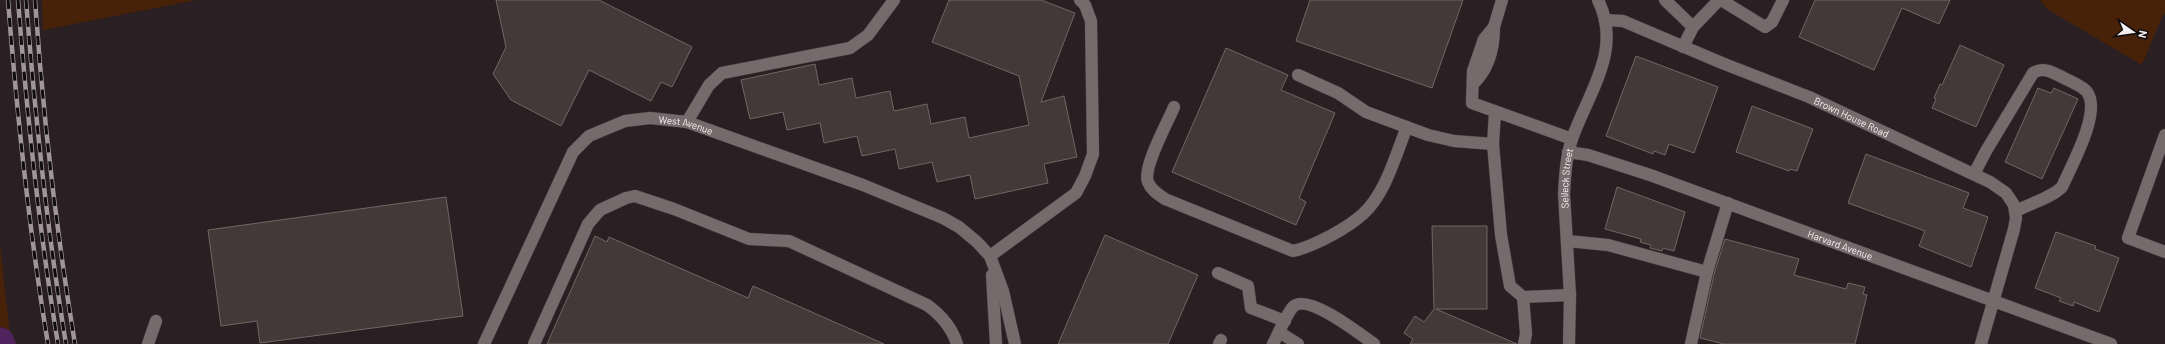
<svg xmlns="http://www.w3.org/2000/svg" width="2165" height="344" font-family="Barlow,sans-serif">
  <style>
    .green { fill: #482109 }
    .water { fill: #4e235e }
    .building { fill: #443938; stroke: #726664 }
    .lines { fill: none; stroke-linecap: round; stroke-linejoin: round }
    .minor-casing { stroke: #443c3e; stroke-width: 13 }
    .minor { stroke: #766a6c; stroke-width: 12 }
    .rail-casing { stroke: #9e9698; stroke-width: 4.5 }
    .rail { stroke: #100b0c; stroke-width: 3; stroke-dasharray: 9; stroke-linecap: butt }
    .labels { text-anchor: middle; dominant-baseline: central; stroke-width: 3; stroke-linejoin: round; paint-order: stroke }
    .street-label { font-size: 10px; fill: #f6eff1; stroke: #100b0c }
  </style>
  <rect width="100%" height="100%" fill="#2a2023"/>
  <!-- green -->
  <path class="green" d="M42 0H197L43 30Z
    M2040 0H2165V14H2163L2142 65 2047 9Z
    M0 244 10 335 0 344Z"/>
  <!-- water -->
  <path class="water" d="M0 327C11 329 13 334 16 344H0Z"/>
  <!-- building -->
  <path class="building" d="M496 0H599L692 47 672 87 661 82 651 101 589 70 561 126 511 100 493 74 506 47Z
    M949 0H1041L1075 13 1041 102 1064 96 1077 157 1044 164 1048 183 975 199 970 175 937 182 932 162 899 169 895 149 862 156 857 136 824 143 820 123 787 130 783 112 750 119 741 80 815 64 819 85 852 78 856 98 890 91 894 111 927 104 931 124 965 117 969 138 1029 125 1019 76 932 42Z
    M1310 0H1463L1432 88 1296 41Z
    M1815 0H1950L1939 24 1902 8 1874 70 1799 37Z
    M1960 45 2004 65 1976 127 1932 108 1936 99 1934 98 1940 84 1942 85Z
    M1226 48 1288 75 1281 90 1335 113 1299 198 1306 202 1296 225 1172 172Z
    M1636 56 1718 87 1694 153 1669 144 1665 155 1654 151 1653 154 1606 136Z
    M2038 88 2051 93 2054 88 2078 99 2042 179 2005 162Z
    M1752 106 1813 129 1797 171 1790 169 1789 171 1736 152Z
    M1866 154 1969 193 1963 208 1988 217 1971 267 1919 246 1925 231 1848 203Z
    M1617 187 1685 212 1674 251 1663 248 1662 251 1650 248 1651 245 1640 242 1641 239 1605 229Z
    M446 197 463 316 260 343 257 321 221 326 208 230Z
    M1432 226H1487V309H1436L1517 344H1410L1413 339 1404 333 1415 316 1424 322 1434 309Z
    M2056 232 2096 246 2095 249 2119 258 2099 312 2074 302 2073 306 2059 301 2061 298 2035 288Z
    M1105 235 1198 275 1168 344H1058Z
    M595 236 607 242 609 237 748 298 753 286 884 344H547Z
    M1725 239 1799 259 1794 275 1846 289 1848 283 1865 287 1863 294 1867 295 1855 344H1724L1700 338 1714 274Z"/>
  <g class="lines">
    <!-- minor casing -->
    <g class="minor-casing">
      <g id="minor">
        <path d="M1665 0 1693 27"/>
        <path d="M1721 0 1765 27 1772 22 1783 0"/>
        <path id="s1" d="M1605 20 1623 21 1722 63 1809 97 1990 182 2006 193 2014 205 2016 218 2014 229 1981 344"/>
        <path d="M1494 27 1502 0"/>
        <path d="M1683 47 1693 27 1719 0"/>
        <path d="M1298 75 1338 93 1366 112 1428 135 1454 141 1493 144"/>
        <path d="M1473 84C1489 69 1494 48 1494 27L1484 39 1473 71 1472 103 1572 139"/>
        <path d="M1174 107C1168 122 1142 168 1148 182 1151 190 1158 194 1165 199L1293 251C1307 248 1319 242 1332 235 1343 229 1353 223 1363 214 1386 193 1395 156 1407 127"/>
        <path d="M1495 112 1493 144 1501 235 1510 286 1523 297"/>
        <path d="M687 122 709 85 722 73 850 48 868 35 894 0"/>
        <path d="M2165 135 2128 238 2165 252"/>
        <path id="s2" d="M1568 152 1588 155 1650 175 2111 344"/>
        <path d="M1974 174 1986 151 2033 73C2044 66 2054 73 2064 78 2071 82 2083 86 2087 92 2102 112 2071 166 2062 187 2051 198 2031 203 2016 211"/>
        <path d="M1567 241 1608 245 1707 272"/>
        <path d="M990 256 1076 193 1085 176 1093 154 1091 21 1085 5 1080 0"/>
        <path d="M1218 273 1248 286 1251 308 1285 321"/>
        <path d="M992 275 996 344"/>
        <path d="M1279 332 1298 344"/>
        <path d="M148 344 156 321"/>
        <path id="s3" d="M484 344 573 152 589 136 625 121 650 118 687 122 863 185 943 218 959 227 977 242 990 256 1003 291 1015 344"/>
        <path d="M534 344 588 224 600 210 626 198 635 196 674 209 749 239 789 241 927 305C941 315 952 328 957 344"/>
        <path d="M1219 344 1221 340"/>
        <path d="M1273 344C1278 335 1287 312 1294 306 1309 294 1360 334 1374 344"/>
        <path d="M1524 344 1526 334 1523 297 1570 295"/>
        <path id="s4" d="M1569 344 1570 295 1564 194C1565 176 1566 157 1572 139 1588 93 1623 50 1598 0"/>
        <path d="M1691 344 1707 272 1728 203"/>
      </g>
    </g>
    <!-- minor -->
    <use href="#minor" class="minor"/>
    <!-- rail casing -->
    <g class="rail-casing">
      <path id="rail" d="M8 0C17 115 29 230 48 344
        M18 0C27 115 39 230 58 344
        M26 0C35 115 47 230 66 344
        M35 0C43 115 56 230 75 344"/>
    </g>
    <!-- rail -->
    <use href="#rail" class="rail"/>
  </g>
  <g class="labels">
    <!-- street labels -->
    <g class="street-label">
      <text stroke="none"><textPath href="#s1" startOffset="266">Brown House Road</textPath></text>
      <text stroke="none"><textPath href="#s3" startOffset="335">West Avenue</textPath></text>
      <text stroke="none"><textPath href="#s4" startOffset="166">Selleck Street</textPath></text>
      <text stroke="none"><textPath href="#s2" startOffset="288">Harvard Avenue</textPath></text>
    </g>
  </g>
  <!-- north arrow -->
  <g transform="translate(2133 32) rotate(103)" stroke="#100b0c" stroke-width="3" paint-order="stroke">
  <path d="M0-3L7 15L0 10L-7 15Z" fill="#f6eff1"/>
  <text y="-6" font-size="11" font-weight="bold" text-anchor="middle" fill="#f6eff1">N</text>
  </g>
</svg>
